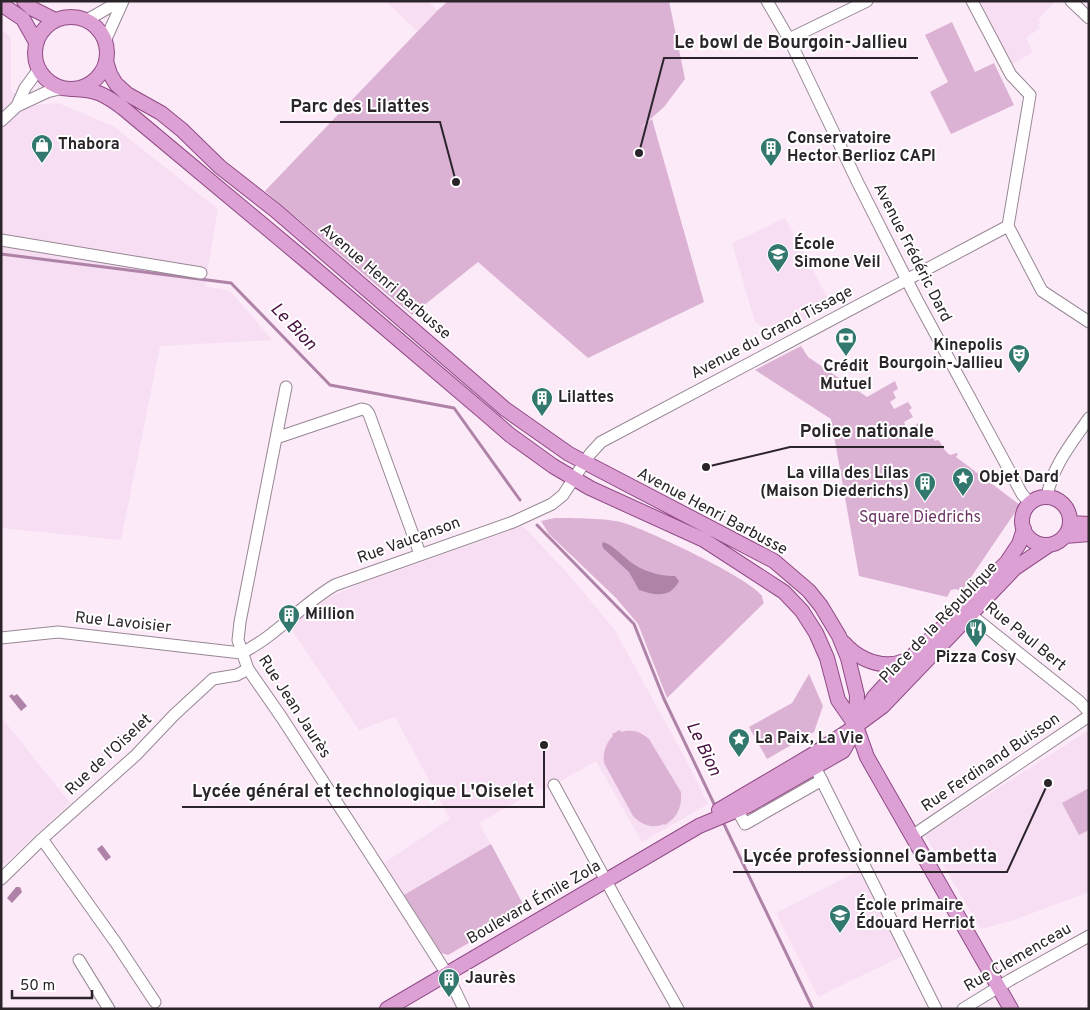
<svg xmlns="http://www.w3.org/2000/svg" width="1090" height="1010" font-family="Overpass,sans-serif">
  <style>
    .built { fill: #f7def2 }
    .green { fill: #dbb2d3 }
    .water { fill: #af83a7 }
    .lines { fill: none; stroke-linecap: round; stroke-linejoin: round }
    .stream { stroke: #af83a7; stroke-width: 3 }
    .minor-casing { stroke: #978794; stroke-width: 13 }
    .major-casing { stroke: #904b86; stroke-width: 16 }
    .minor { stroke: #fff; stroke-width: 11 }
    .major { stroke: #dda0d4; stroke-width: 14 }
    .labels { text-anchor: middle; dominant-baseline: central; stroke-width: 4; stroke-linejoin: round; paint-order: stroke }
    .poi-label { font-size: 16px; font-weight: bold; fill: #2b242a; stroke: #fff; text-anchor: start }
    .street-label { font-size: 16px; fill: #2b242a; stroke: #fff }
    .park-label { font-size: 16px; fill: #6d3565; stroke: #fff }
    .water-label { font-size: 18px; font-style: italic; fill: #491342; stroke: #fff }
    .leader { fill: none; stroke: #2b242a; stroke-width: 2 }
    .callout-dot { fill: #2b242a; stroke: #fff; stroke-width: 2 }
    .callout-label { font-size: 18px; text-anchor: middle; font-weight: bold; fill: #2b242a; stroke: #fff; stroke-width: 4; stroke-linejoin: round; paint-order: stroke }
  </style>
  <rect width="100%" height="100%" fill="#fceaf8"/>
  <!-- built -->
  <path class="built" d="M386 1H428L437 11 417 31Z
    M980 1H1056L1038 19 1041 23 1038 25 1040 28 1026 38 1033 52 1013 64 1005 52Z
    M1 29 11 37V91L34 105 58 103 113 126 218 209 205 286 230 291 272 340 160 346 121 540 1 528Z
    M785 218 832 306 775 336 755 322 732 243Z
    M523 526 569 575 614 629 690 767 708 804 642 842 596 761 545 790 539 789 479 823 526 910 448 955 441 953 384 863 450 819 395 717 359 730 289 626 330 597 357 585Z
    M1 717 70 803 1 867Z
    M1089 730V892L1014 920 981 929 925 835Z
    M862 869 904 955 818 997 776 913Z"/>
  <!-- green -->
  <path class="green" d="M448 1H669L685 79 664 107 638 130 652 119 704 302 588 358 478 262 412 315 265 191 437 11Z
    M952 22 975 72 994 63 1014 105 951 134 930 92 948 82 925 35Z
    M801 346 808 357 867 397 895 381 898 389 893 392 896 398 890 402 894 409 908 402 912 408 909 410 913 417 904 422 907 429 919 423 927 437 931 435 935 441 938 440C944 446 942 449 950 455L957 453 958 454 956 457 1020 505 961 592 956 589 951 590 947 597 859 576 831 419 755 370Z
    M555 518C573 518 607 518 624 523 647 530 750 578 762 596 762 597 763 602 764 603L667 698 638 624 616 598 549 534 541 521Z
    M809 674 823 706 814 732 767 759 749 727 792 703Z
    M620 730 621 732C632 729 640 731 649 739L681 792C682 808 677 818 665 825L664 824C652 829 642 825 633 816L604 763C603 753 605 744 613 736L612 734Z
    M1089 788V830L1079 835 1062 803Z
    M491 844 526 910 448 955 441 953 404 895Z"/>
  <!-- water -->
  <path class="water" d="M603 542C614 545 623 557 632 563 643 571 662 577 675 576L679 581C670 599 654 595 639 590L629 572 603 548 602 544Z
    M12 694 14 696 17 694 27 706 21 711 9 696Z
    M102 845 111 857 106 861 97 849Z
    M16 887H20L22 892 12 903 7 898Z"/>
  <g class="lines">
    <!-- stream -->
    <path class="stream" d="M1 254 231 283 330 385 454 408 520 500
      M537 525 634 624 664 699 716 808
      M722 820 813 1009"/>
    <!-- minor casing -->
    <g class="minor-casing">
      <path id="minor" d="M767 1 789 39 858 183 916 298 1022 494 1030 503
        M972 1 1011 75 1030 95 1008 226 1042 291 1089 322
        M1071 1 1089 18
        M87 20 120 1
        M789 39 867 1
        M105 41 123 1
        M17 106 25 88 39 69
        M1 121 17 106 47 92 63 88
        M1 240 201 273
        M286 387 240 622 238 640 248 669 282 718 387 880 447 974 464 1009
        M276 438 362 409 366 410 369 414 420 554
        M1047 497C1052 466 1072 443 1089 418
        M965 610 1079 701 1089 712
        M1 638 58 632 241 653
        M241 653C274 638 302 604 335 585L513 522 552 504 563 495 590 454 601 442 1008 226
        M815 767 936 1009
        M554 785 617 901 678 1009
        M732 812 739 813 745 824 822 780
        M912 836 1089 716
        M42 839 116 943 155 1002
        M1 879 42 839 136 755 174 715 213 679 237 675 248 669
        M79 960 109 1009
        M963 1009 1010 980 1089 936"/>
    </g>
    <!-- major casing -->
    <g class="major-casing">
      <path id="major" d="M24 1 33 9 55 20
        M1 4 23 19 36 42
        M35 53a36 36 0 1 1 72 0a36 36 0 1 1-72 0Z
        M106 61 110 74 116 84 127 94 161 113 182 130 220 167 275 210 505 409 569 454 774 561 809 591 821 606 839 636 848 658 857 695 856 726
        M73 89C97 90 104 94 123 108L305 260 487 415 510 435 553 466 590 488 704 540 784 592 802 611 816 633 827 658 838 700 856 726 867 757 1011 1009
        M1022 521a24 24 0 1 1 48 0a24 24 0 1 1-48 0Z
        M1070 523 1089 524
        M1065 536 1089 534
        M844 643C855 656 874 666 892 664 897 664 903 661 908 660
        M719 810 812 755 856 726 883 706 1015 568 1049 545
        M387 1009 699 826 749 805 843 751 874 697 908 660 944 626 1007 562 1019 544 1024 529"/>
    </g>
    <!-- minor -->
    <use href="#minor" class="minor"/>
    <!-- major -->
    <use href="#major" class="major"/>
  </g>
  <!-- icons -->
  <defs>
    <g id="shop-pin" transform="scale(1.125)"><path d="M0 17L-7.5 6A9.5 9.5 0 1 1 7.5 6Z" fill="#32786e" stroke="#fff"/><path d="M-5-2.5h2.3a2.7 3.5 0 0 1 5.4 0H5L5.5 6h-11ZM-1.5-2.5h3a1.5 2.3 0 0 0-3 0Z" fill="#fff"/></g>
    <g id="building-pin" transform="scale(1.125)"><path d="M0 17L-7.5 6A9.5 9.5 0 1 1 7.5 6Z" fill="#32786e" stroke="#fff"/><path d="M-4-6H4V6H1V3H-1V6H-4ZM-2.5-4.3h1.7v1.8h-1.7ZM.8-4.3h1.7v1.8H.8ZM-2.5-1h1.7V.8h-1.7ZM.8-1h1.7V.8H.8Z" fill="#fff"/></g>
    <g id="school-pin" transform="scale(1.125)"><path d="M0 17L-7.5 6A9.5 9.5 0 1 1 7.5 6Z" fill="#32786e" stroke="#fff"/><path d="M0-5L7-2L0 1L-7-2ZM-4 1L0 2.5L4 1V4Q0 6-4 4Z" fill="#fff"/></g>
    <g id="bank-pin" transform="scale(1.125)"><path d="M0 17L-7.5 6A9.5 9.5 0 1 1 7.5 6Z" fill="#32786e" stroke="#fff"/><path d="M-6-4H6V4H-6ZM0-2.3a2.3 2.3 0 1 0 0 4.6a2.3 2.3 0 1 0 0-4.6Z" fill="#fff"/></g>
    <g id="theatre-pin" transform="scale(1.125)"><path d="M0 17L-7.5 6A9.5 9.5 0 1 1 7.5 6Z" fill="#32786e" stroke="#fff"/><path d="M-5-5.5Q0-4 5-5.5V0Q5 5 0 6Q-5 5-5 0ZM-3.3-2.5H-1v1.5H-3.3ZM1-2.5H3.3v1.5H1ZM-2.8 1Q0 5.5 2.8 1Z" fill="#fff"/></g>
    <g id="sight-pin" transform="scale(1.125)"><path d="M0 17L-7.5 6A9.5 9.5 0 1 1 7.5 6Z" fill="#32786e" stroke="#fff"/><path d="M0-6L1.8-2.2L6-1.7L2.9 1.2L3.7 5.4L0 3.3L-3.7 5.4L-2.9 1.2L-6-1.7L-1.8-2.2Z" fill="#fff"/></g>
    <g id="restaurant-pin" transform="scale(1.125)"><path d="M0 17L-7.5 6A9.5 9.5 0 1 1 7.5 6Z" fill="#32786e" stroke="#fff"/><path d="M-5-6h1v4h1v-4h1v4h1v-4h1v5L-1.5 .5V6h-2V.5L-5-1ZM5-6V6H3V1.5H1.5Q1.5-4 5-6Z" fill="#fff"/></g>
  </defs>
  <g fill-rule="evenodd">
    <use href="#shop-pin" x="42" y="145"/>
    <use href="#building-pin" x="771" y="148"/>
    <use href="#school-pin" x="778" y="254"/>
    <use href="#bank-pin" x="846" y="338"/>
    <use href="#theatre-pin" x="1019" y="355"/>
    <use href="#building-pin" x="542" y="398"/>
    <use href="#sight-pin" x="963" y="478"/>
    <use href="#building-pin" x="925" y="483"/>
    <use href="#building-pin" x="289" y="615"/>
    <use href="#restaurant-pin" x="976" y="629"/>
    <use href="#sight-pin" x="739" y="739"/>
    <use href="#school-pin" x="840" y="915"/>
    <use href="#building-pin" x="449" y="979"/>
  </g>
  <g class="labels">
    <!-- poi labels -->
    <g class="poi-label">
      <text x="787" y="139">Conservatoire<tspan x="787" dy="18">Hector Berlioz CAPI</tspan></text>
      <text x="58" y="145">Thabora</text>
      <text x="794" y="245">École<tspan x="794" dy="18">Simone Veil</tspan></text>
      <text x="1003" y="346" text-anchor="end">Kinepolis<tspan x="1003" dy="18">Bourgoin-Jallieu</tspan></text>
      <text x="846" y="367" text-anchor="middle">Crédit<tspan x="846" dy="18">Mutuel</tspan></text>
      <text x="558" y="398">Lilattes</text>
      <text x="909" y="474" text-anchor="end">La villa des Lilas<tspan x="909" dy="18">(Maison Diederichs)</tspan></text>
      <text x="979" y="478">Objet Dard</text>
      <text x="305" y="615">Million</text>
      <text x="976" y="658" text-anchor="middle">Pizza Cosy</text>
      <text x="755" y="739">La Paix, La Vie</text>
      <text x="856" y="906">École primaire<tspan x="856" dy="18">Édouard Herriot</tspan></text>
      <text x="465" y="979">Jaurès</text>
    </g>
    <!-- street labels -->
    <g class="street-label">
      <text transform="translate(912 253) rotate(63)">Avenue Frédéric Dard</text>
      <text transform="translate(385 282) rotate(41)">Avenue Henri Barbusse</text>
      <text transform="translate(772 333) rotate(-28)">Avenue du Grand Tissage</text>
      <text transform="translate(712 512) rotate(28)">Avenue Henri Barbusse</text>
      <text transform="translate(409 541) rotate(-20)">Rue Vaucanson</text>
      <text transform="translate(123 623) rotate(6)">Rue Lavoisier</text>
      <text transform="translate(939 623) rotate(-46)">Place de la République</text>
      <text transform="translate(1025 637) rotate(39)">Rue Paul Bert</text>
      <text transform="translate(294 707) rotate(57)">Rue Jean Jaurès</text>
      <text transform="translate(109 755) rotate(-43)">Rue de l'Oiselet</text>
      <text transform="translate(991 763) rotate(-34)">Rue Ferdinand Buisson</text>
      <text transform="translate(534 903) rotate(-30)">Boulevard Émile Zola</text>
      <text transform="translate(1018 958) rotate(-30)">Rue Clemenceau</text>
    </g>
    <!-- park labels -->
    <g class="park-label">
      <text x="920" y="518">Square Diedrichs</text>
    </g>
    <!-- water labels -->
    <g class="water-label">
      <text transform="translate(293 327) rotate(46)">Le Bion</text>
      <text transform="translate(703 749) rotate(64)">Le Bion</text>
    </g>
  </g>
  <!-- callouts -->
  <path class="leader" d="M639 153L664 58H918M456 182L440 122H280M706 467L790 447H944M544 745L544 807H182M1048 783L1007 872H733"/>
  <g class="callout-dot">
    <circle cx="639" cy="153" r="5"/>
    <circle cx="456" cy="182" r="5"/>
    <circle cx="706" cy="467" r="5"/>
    <circle cx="544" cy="745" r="5"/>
    <circle cx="1048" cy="783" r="5"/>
  </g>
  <g class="callout-label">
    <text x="791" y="48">Le bowl de Bourgoin-Jallieu</text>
    <text x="360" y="112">Parc des Lilattes</text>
    <text x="867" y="437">Police nationale</text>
    <text x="363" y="797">Lycée général et technologique L'Oiselet</text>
    <text x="870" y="862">Lycée professionnel Gambetta</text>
  </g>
  <!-- border -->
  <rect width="1090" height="1010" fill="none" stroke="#2b242a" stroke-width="5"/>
  <!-- scale -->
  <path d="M12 990v8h80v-8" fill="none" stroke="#2b242a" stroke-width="2.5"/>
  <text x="20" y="990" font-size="15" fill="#2b242a" stroke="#ffffff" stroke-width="4" paint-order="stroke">50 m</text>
</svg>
